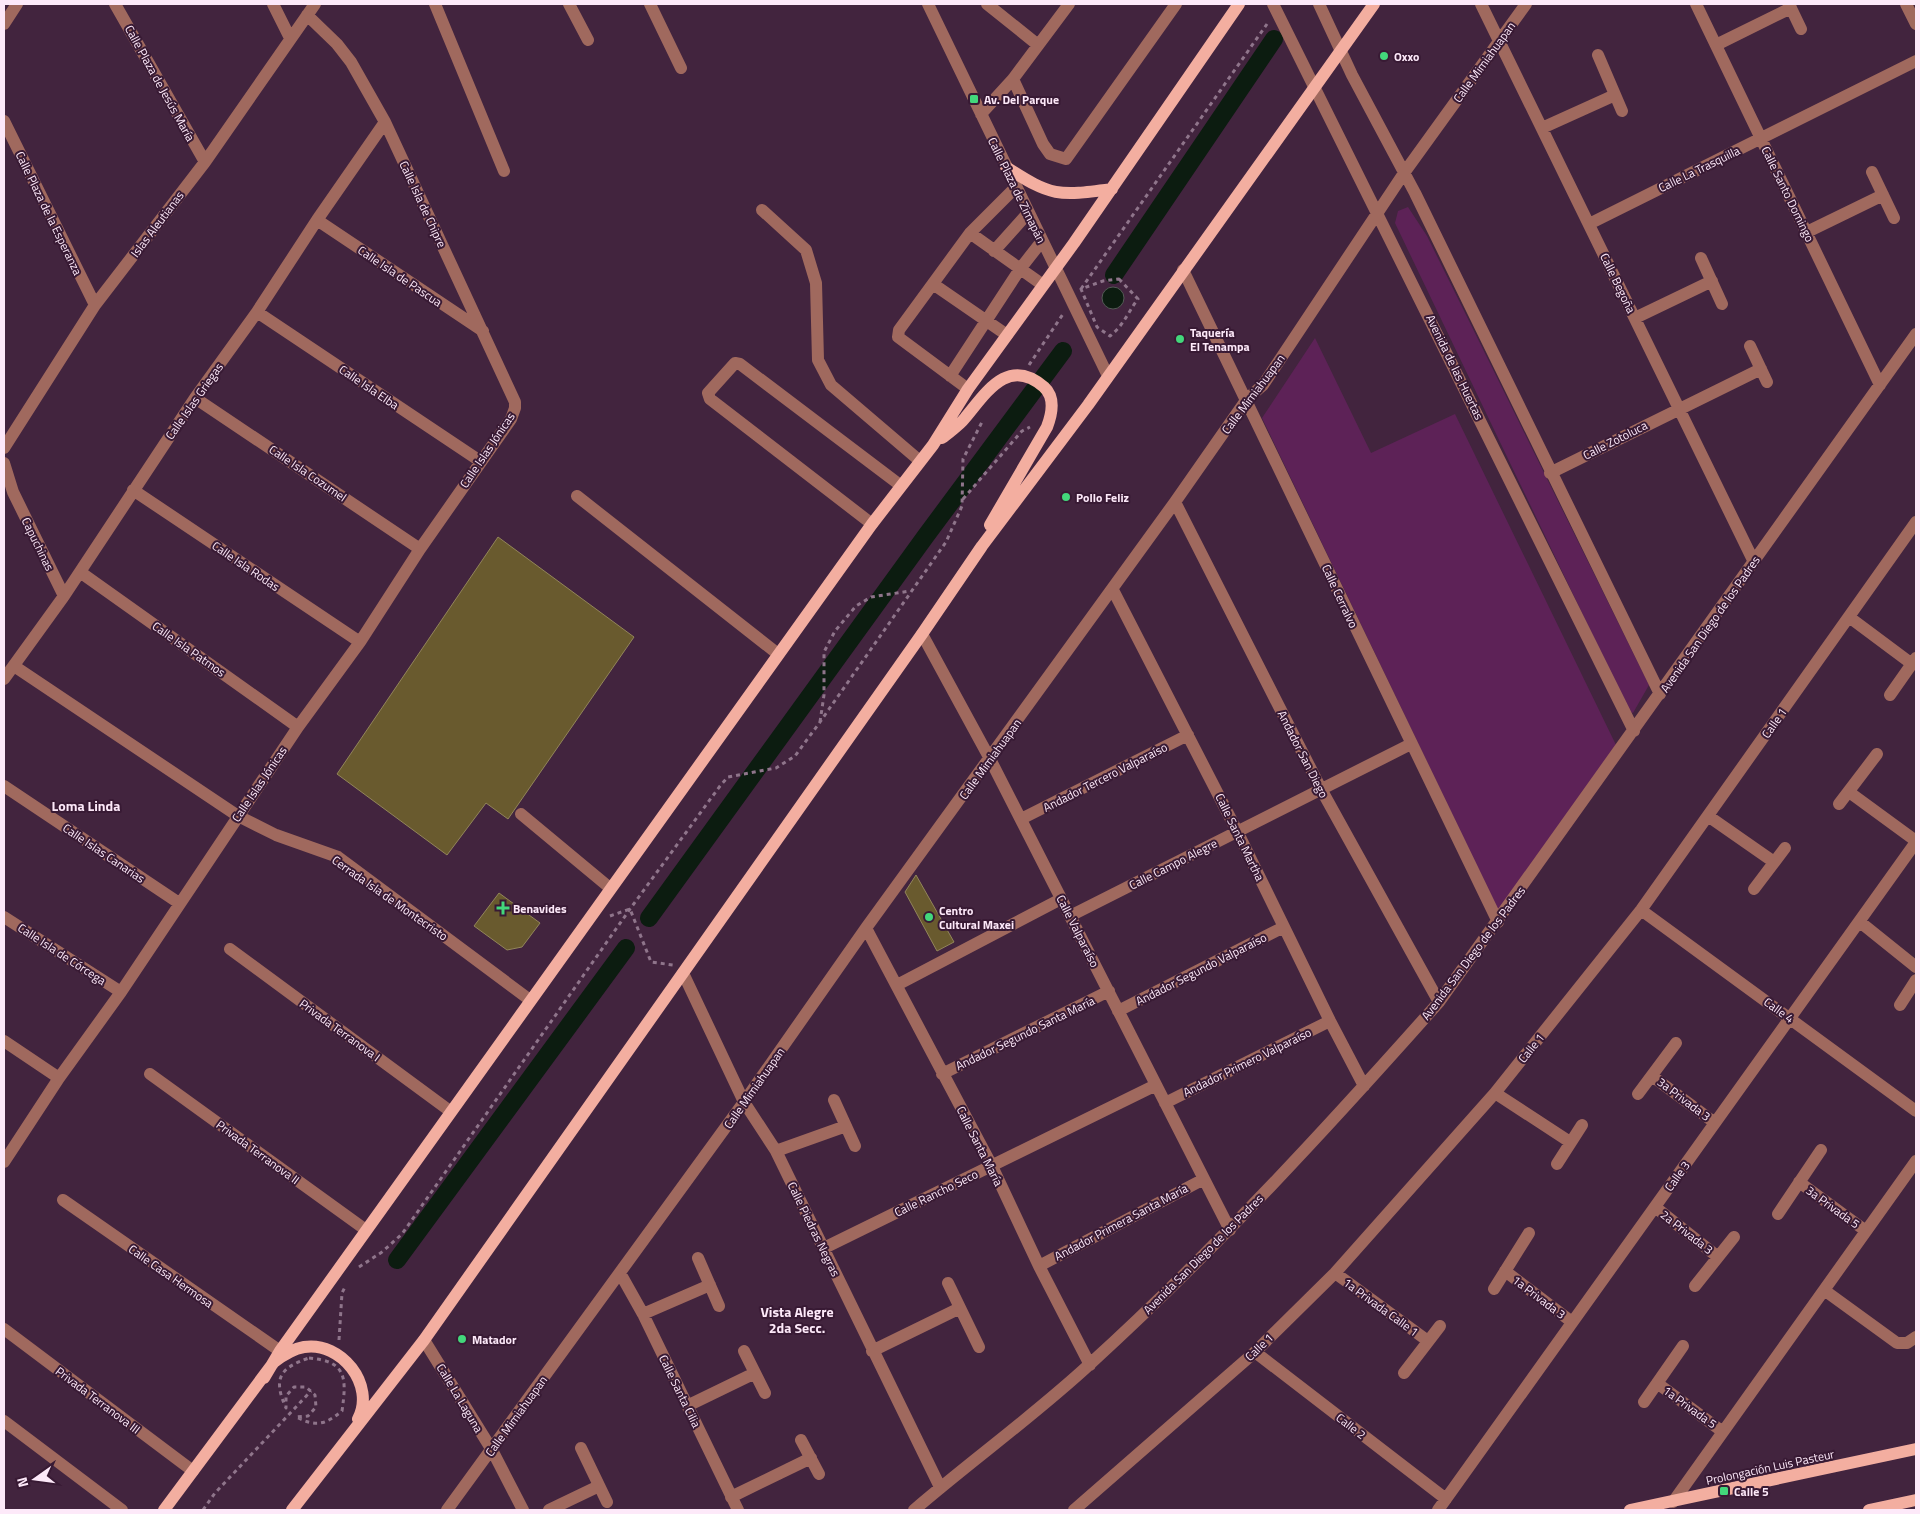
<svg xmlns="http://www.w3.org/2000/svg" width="1920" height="1514" font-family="'Titillium Web',sans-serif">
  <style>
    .green { fill: #5d2257 }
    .water { fill: #0c1c10; stroke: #545a56 }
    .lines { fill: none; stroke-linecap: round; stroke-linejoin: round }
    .canal { stroke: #0c1c10; stroke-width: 18 }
    .building { fill: #695a2e; stroke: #92855a }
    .path { stroke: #8f758b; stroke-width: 3; stroke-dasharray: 4 4; stroke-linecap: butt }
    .minor { stroke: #a0695e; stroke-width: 12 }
    .major { stroke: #f3aea0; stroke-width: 12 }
    .poi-dot { fill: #43d77b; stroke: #381a34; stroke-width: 2 }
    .labels { text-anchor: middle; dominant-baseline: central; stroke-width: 4; stroke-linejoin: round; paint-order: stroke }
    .poi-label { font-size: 12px; font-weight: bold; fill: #fde9f9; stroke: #381a34; text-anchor: start }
    .street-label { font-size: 12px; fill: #fde9f9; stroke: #381a34 }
    .neighbourhood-label { font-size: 14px; font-weight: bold; fill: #fde9f9; stroke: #381a34 }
  </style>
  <rect width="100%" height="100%" fill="#42243e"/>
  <!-- green -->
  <path class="green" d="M1408 207 1427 236 1649 685 1633 713 1629 711 1395 223 1398 211Z
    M1315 338 1371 453 1455 414 1616 745 1498 910 1262 418Z"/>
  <!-- water -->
  <path class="water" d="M1102 298a11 11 0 1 1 22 0a11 11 0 1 1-22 0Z"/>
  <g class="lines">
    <!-- canal -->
    <path class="canal" d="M1114 275 1274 39
      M649 918 925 537 1063 351
      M397 1260 626 948"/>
  </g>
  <!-- building -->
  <path class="building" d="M498 537 634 637 508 819 486 803 447 855 337 774Z
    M916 875 954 942 937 951 905 892Z
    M499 893 540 923 522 947 507 950 474 926Z"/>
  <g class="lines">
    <!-- path -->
    <path class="path" d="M1119 279 1138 299C1128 312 1124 325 1110 336L1097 327 1081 289 1103 281Z
      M1081 289 1267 24
      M1029 365 1063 314
      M963 499 1022 431 1030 427
      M820 722 824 695V652L835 631 856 606 871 597 910 591
      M610 916 630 909 651 962 673 965
      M359 1267 382 1252 402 1234 630 909 720 786 728 777 776 768 795 756 820 722 946 542 962 506 963 459 982 422
      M339 1340 342 1293 345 1287
      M309 1358C346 1361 347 1377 342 1411 325 1425 316 1427 296 1417L308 1416 316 1407 315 1395 306 1387H294L286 1396V1408C273 1379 279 1368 309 1358Z
      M203 1510 215 1493 311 1391"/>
    <!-- minor -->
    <path class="minor" d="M115 4 205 162
      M273 4 290 38
      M435 4 504 171
      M569 4 588 40
      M650 4 681 68
      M928 4 1108 376
      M987 4 1038 45
      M1273 4 1634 731
      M1319 4 1352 75 1415 193 1660 694
      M1481 4 1754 562
      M1696 4 1880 385
      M1789 4 1801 29
      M1906 4 1916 24
      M4 24 17 4
      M1716 45 1791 8
      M1598 55 1622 111
      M1013 79 1043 144 1050 154 1066 159 1176 4
      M981 114 1013 79 1069 4
      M4 121 95 305
      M1542 128 1615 95
      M1872 172 1894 218
      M762 210 806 250 816 283 818 360 831 385 920 461
      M317 220 483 331
      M1589 224 1916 61
      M1807 232 1883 195
      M970 233 1043 285
      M994 251 1028 213
      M1701 258 1722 304
      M1183 270 1498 922
      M933 284 1007 335
      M257 312 480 461
      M1635 318 1712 281
      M1750 346 1767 382
      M950 376 1020 269 1042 241
      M968 389 898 337 899 330 970 233 1016 187
      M195 398 420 549
      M4 448 95 305 205 162 315 4
      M4 463 13 492 64 596
      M1550 473 1761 369
      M133 490 360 642
      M577 496 778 654
      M1175 502 1321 789 1439 1002
      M872 524 710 399 708 393 735 363 740 364 900 485
      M80 572 298 727
      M1113 590 1237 831 1330 1021 1364 1086
      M1849 617 1912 664
      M922 634 990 759 1230 1230
      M14 666 238 816 276 835 338 857 530 1000
      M4 679 64 596 195 398 257 312 317 220 385 122
      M1890 695 1916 658
      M4 786 179 903
      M1849 792 1916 841
      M1839 804 1877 754
      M521 814 610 888
      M1708 816 1774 862
      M1021 819 1188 735
      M1754 889 1785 848
      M1641 910 1916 1111
      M1070 916 1411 744
      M4 917 121 992
      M1860 922 1916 967
      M866 928 992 1166 1039 1266 1090 1365
      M230 949 450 1111
      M683 973 744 1102 776 1151 940 1487
      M897 985 1061 899
      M1900 1005 1916 980
      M1118 1011 1284 927
      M4 1041 59 1078
      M150 1074 366 1230
      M942 1074 1109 991
      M1652 1076 1715 1123
      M1495 1093 1570 1142
      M1638 1094 1676 1043
      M834 1100 855 1146
      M1165 1103 1330 1021
      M776 1151 846 1126
      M4 1162 59 1078 121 992 298 727 360 642 420 549 511 419 515 408V402L385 122 351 62 337 44 307 15
      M1557 1164 1582 1125
      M1799 1182 1866 1231
      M63 1200 280 1351
      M1655 1207 1718 1257
      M1778 1214 1821 1150
      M824 1248 1156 1085
      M698 1258 719 1306
      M1039 1266 1204 1179
      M1505 1271 1572 1322
      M620 1273 643 1314 738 1510
      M1335 1273 1428 1341
      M948 1283 979 1347
      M1695 1286 1734 1237
      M1494 1289 1529 1233
      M1824 1290 1897 1343H1907L1916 1337
      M643 1314 710 1285
      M4 1329 193 1471
      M424 1340 492 1450 523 1510
      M744 1351 765 1393
      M872 1351 960 1308
      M1255 1352 1446 1499
      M1404 1373 1440 1326
      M1657 1383 1723 1432
      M1644 1402 1683 1346
      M687 1406 755 1373
      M4 1421 122 1510
      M801 1440 819 1474
      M581 1448 607 1502
      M731 1497 811 1458
      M1673 1502 1916 1161
      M447 1510 744 1102 866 928 1175 502 1247 399 1263 385 1404 173 1526 4
      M549 1510 599 1486
      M914 1510C972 1460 1035 1415 1091 1363 1215 1250 1328 1127 1439 1002L1916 334
      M1074 1510 1255 1352 1335 1273 1495 1093 1641 910 1916 522
      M1438 1510 1916 842"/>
    <!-- major -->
    <path class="major" d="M1006 167C1052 197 1058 196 1112 189
      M942 438C949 432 959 426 965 418 986 393 1008 356 1044 387 1055 397 1052 414 1047 427L990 525
      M264 1378 280 1351 872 524 933 445 968 389 1074 243 1239 4
      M164 1510 274 1362C283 1355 292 1349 304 1347 341 1341 376 1385 358 1419
      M292 1510 424 1340 922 634 982 546 1088 405 1374 4
      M1630 1510 1916 1449
      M1869 1510 1916 1500"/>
  </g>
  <!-- markers -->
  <g class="poi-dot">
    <circle cx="1384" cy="56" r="5"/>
    <rect x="969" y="94" width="10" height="10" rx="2.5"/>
    <circle cx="1180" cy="339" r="5"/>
    <circle cx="1066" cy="497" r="5"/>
    <path d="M500.5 900.5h5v5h5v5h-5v5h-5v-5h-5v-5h5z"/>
    <circle cx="929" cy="917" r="5"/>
    <circle cx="462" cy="1339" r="5"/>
    <rect x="1719" y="1486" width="10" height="10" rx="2.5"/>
  </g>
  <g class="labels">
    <!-- poi labels -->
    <g class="poi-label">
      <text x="1394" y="56">Oxxo</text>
      <text x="984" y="99">Av. Del Parque</text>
      <text x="1190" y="332">Taquería<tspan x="1190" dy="14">El Tenampa</tspan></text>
      <text x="1076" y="497">Pollo Feliz</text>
      <text x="513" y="908">Benavides</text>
      <text x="939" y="910">Centro<tspan x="939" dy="14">Cultural Maxei</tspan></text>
      <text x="472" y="1339">Matador</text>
      <text x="1734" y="1491">Calle 5</text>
    </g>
    <!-- street labels -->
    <g class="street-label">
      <text transform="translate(1484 62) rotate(-54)">Calle Mimiahuapan</text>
      <text transform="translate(160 83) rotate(61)">Calle Plaza de Jesús María</text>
      <text transform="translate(1699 169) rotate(-26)">Calle La Trasquilla</text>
      <text transform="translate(1017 190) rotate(64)">Calle Plaza de Zimapán</text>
      <text transform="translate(1788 194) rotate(64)">Calle Santo Domingo</text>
      <text transform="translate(423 204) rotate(65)">Calle Isla de Chipre</text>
      <text transform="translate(49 213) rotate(64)">Calle Plaza de la Esperanza</text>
      <text transform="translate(157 224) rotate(-53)">Islas Aleutianas</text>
      <text transform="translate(400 276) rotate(34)">Calle Isla de Pascua</text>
      <text transform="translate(1618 283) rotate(64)">Calle Begoña</text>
      <text transform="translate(1455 367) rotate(64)">Avenida de las Huertas</text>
      <text transform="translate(369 387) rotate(34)">Calle Isla Elba</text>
      <text transform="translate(1253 394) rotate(-53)">Calle Mimiahuapan</text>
      <text transform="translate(194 401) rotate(-55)">Calle Islas Griegas</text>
      <text transform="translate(1615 440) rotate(-27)">Calle Zotoluca</text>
      <text transform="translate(487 450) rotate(-56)">Calle Islas Jónicas</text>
      <text transform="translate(308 473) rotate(34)">Calle Isla Cozumel</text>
      <text transform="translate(38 544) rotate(64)">Capuchinas</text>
      <text transform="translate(246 566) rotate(34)">Calle Isla Rodas</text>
      <text transform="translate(1340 596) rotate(65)">Calle Cerralvo</text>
      <text transform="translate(1710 624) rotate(-55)">Avenida San Diego de los Padres</text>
      <text transform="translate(189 649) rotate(35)">Calle Isla Patmos</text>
      <text transform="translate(1774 723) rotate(-55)">Calle 1</text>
      <text transform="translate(1303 754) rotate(63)">Andador San Diego</text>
      <text transform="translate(990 759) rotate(-54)">Calle Mimiahuapan</text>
      <text transform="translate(1105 777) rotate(-27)">Andador Tercero Valparaíso</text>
      <text transform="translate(259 784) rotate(-56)">Calle Islas Jónicas</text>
      <text transform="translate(1240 837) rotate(64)">Calle Santa Martha</text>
      <text transform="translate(104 853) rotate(34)">Calle Islas Canarias</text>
      <text transform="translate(1173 864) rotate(-27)">Calle Campo Alegre</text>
      <text transform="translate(390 898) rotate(35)">Cerrada Isla de Montecristo</text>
      <text transform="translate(1078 931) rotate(63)">Calle Valparaíso</text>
      <text transform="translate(1473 953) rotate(-53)">Avenida San Diego de los Padres</text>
      <text transform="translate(62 954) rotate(33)">Calle Isla de Córcega</text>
      <text transform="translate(1201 969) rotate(-27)">Andador Segundo Valparaíso</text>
      <text transform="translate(1779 1010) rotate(36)">Calle 4</text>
      <text transform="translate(340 1030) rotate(36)">Privada Terranova I</text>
      <text transform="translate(1025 1033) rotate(-26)">Andador Segundo Santa María</text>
      <text transform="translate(1531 1048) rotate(-51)">Calle 1</text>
      <text transform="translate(1247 1062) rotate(-26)">Andador Primero Valparaíso</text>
      <text transform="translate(754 1088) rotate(-55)">Calle Mimiahuapan</text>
      <text transform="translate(1684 1099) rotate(37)">3a Privada 3</text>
      <text transform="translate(980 1146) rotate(63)">Calle Santa María</text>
      <text transform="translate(258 1152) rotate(36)">Privada Terranova II</text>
      <text transform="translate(1677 1176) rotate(-54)">Calle 3</text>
      <text transform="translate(936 1193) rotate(-26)">Calle Rancho Seco</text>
      <text transform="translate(1833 1207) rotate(36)">3a Privada 5</text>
      <text transform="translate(1121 1222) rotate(-28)">Andador Primera Santa María</text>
      <text transform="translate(814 1229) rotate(64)">Calle Piedras Negras</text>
      <text transform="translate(1687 1232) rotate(38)">2a Privada 3</text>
      <text transform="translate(1203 1254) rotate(-45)">Avenida San Diego de los Padres</text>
      <text transform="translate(171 1276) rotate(35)">Calle Casa Hermosa</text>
      <text transform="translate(1539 1297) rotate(37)">1a Privada 3</text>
      <text transform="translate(1381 1307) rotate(36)">1a Privada Calle 1</text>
      <text transform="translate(1259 1347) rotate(-44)">Calle 1</text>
      <text transform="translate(680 1391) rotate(64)">Calle Santa Cilia</text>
      <text transform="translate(460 1398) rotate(59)">Calle La Laguna</text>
      <text transform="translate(98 1400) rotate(37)">Privada Terranova III</text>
      <text transform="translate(1690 1407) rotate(36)">1a Privada 5</text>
      <text transform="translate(516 1416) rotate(-54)">Calle Mimiahuapan</text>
      <text transform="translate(1351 1426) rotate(38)">Calle 2</text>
      <text transform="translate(1770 1467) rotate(-12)">Prolongación Luis Pasteur</text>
    </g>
    <!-- neighbourhood labels -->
    <g class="neighbourhood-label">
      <text x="86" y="805">Loma Linda</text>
      <text x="797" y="1311">Vista Alegre<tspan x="797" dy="16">2da Secc.</tspan></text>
    </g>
  </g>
  <!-- border -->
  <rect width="1920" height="1514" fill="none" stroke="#fde9f9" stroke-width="10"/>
  <!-- north arrow -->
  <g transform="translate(35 1479) rotate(256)" stroke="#381a34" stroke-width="4" paint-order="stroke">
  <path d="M0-4L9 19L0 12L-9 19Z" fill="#fde9f9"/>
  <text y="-8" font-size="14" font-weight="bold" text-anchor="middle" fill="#fde9f9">N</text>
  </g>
</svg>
